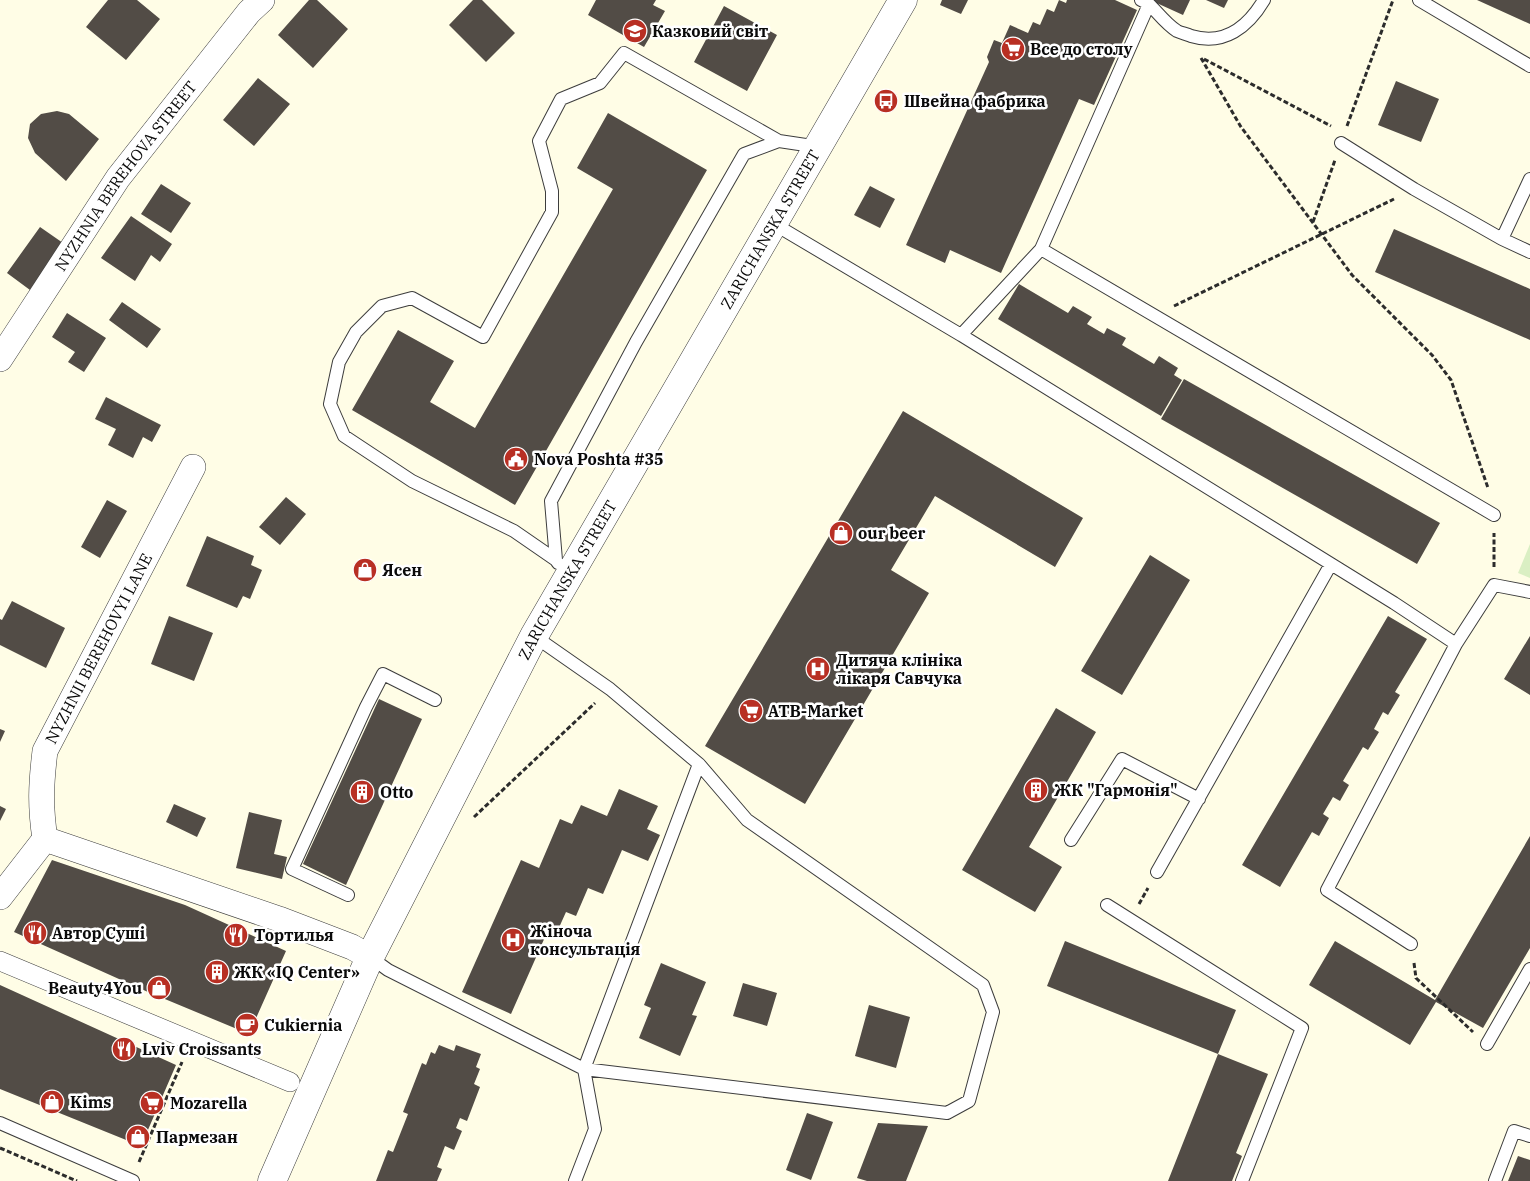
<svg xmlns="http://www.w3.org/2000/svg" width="1530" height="1181" font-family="'IBM Plex Serif',serif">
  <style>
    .pitch { fill: #daefc3 }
    .building { fill: #524c46 }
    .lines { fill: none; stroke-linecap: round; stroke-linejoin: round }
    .service-casing { stroke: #3d3d3d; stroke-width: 14 }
    .pedestrian-casing { stroke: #3d3d3d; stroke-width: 20 }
    .minor-casing { stroke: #3d3d3d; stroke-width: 26 }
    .tertiary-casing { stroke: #3d3d3d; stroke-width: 29 }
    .path { stroke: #2c2c2c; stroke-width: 3; stroke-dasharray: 5 2.5; stroke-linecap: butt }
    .service { stroke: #fff; stroke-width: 12 }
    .pedestrian { stroke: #fff; stroke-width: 19 }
    .minor { stroke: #fff; stroke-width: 25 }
    .tertiary { stroke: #fff; stroke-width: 28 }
    .labels { text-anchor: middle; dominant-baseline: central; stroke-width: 5; stroke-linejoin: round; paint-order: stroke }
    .poi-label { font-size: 16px; font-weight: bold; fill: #0a0a0a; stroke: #fff; text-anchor: start }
    .street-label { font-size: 16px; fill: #0a0a0a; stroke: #fff }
  </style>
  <rect width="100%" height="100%" fill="#fffde6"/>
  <!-- pitch -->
  <path class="pitch" d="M1530 544V578L1518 573Z"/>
  <!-- building -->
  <path class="building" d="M108 0H137L160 19 126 60 86 27Z
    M309 0H317L348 29 313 68 278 35Z
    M473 0H482L515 33 486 62 449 25Z
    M596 0H656L653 5 665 11 644 47 588 15Z
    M942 0H968L961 14 940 5Z
    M1059 0 1066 3 1067 0H1115L1137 10 1094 105 1079 99 1001 273 950 250 945 263 906 245 989 62 987 57 994 40 1002 43 1010 25 1028 33 1033 22 1040 25 1047 9 1054 12Z
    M1150 0H1190L1183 15Z
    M1206 0H1228L1224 8Z
    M1477 0H1530V24Z
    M724 6 777 35 747 91 694 62Z
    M258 78 290 104 254 146 223 120Z
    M1396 81 1439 99 1421 142 1378 125Z
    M57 111 69 114 99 139 66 181 35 153 28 138 30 124 41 114Z
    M608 113 707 170 515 505 352 410 398 330 454 361 430 402 475 428 613 189 577 168Z
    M161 184 191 203 171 233 141 214Z
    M870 186 895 199 880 228 854 215Z
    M131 216 172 244 160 262 151 255 135 281 101 258Z
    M40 227 63 243 30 290 7 273Z
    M1394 229 1530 289V340L1375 272Z
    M1019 284 1068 313 1073 306 1092 317 1087 324 1104 334 1107 328 1126 338 1122 345 1154 364 1159 356 1178 368 1174 375 1182 380 1161 416 998 319Z
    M122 302 161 329 147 348 109 320Z
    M67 313 106 338 84 372 68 362 75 352 52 337Z
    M1184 379 1440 523 1417 564 1161 419Z
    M106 397 161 425 152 442 143 437 133 458 108 445 116 429 95 419Z
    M903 411 1083 518 1055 567 935 496 891 570 929 593 805 804 705 746Z
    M286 497 306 514 280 545 259 527Z
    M107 500 127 511 100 558 81 547Z
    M207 536 254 556 251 565 262 570 250 599 243 596 237 608 186 586Z
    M1150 555 1190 580 1122 695 1081 671Z
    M12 601 65 628 46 668 0 645V619L2 620Z
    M169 616 213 633 194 681 151 664Z
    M1388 616 1427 639 1395 692 1400 695 1388 715 1383 712 1374 729 1379 732 1368 750 1363 747 1343 781 1349 785 1340 801 1333 797 1323 814 1329 818 1319 836 1312 832 1280 887 1242 865Z
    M1530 636V695L1504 679Z
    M379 699 422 719 346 885 303 864Z
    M1056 708 1096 732 1029 847 1062 867 1035 912 962 870Z
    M0 729 5 731 0 742Z
    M619 789 658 806 647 829 660 835 648 861 622 850 603 894 588 888 576 916 566 912 557 932 549 928 511 1014 462 992 521 860 539 868 560 819 572 824 581 805 607 816Z
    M174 804 206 818 197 837 166 822Z
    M0 806 6 809 0 821Z
    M249 812 282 820 274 854 287 857 282 879 236 868Z
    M1530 836V948L1483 1028 1436 1002 1410 1045 1309 985 1335 941 1435 1000Z
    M52 860 185 905 286 951 249 1034 148 992 14 932Z
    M1065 941 1236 1010 1218 1054 1268 1074 1236 1153 1242 1156 1232 1181H1168L1218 1054 1047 986Z
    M661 963 706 982 692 1015 697 1016 680 1056 639 1038 651 1008 644 1005Z
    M743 983 777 993 767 1026 733 1016Z
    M0 985 176 1065 141 1146 0 1089Z
    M869 1005 910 1017 896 1068 855 1056Z
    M439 1045 454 1051 456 1045 481 1054 476 1067 480 1069 474 1084 480 1087 467 1121 460 1118 456 1128 462 1131 454 1150 445 1146 437 1167 442 1169 437 1181H376L388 1150 393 1152 408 1114 403 1112 422 1063 426 1065 431 1052 435 1054Z
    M807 1113 833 1122 811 1180 786 1170Z
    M878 1123 928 1126 906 1181H867L857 1178Z
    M1518 1156 1530 1160V1181H1508Z"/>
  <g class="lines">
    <!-- service casing -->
    <g class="service-casing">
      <path id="service" d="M1419 0 1530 66
        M1149 4C1157 12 1167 25 1177 31 1181 33 1187 34 1191 36 1224 46 1248 27 1264 0
        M1341 143 1414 189 1502 239
        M1530 179 1502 239 1530 252
        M774 224 961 335 1041 249 1149 4 1141 0
        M1041 249 1494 515
        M961 335 1394 603 1456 644
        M556 560 514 531 412 481 344 436 330 404 339 362 356 332 382 306 412 298 483 337 552 212V191L539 141 561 99 600 83 624 53 779 141
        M558 563 556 560 551 501 636 342 744 154 779 141 819 147
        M534 636 610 689 699 764 584 1069 595 1129 575 1181
        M1071 840 1122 759 1199 799
        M1157 872 1331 564
        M348 895 292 869 366 707 383 674 435 700
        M1107 905 1302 1028 1242 1181
        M1411 944 1327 890 1456 644 1494 585 1530 592
        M370 957 388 970 584 1069 947 1113 969 1101 993 1012 983 985 747 820 699 764
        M1487 1044 1530 969
        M0 1123 133 1181
        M1495 1181 1514 1131 1530 1136"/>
    </g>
    <!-- pedestrian casing -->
    <g class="pedestrian-casing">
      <path id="pedestrian" d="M0 961 290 1082"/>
    </g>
    <!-- minor casing -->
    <g class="minor-casing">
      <g id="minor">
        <path id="s1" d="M0 359 118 178 249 12 262 0"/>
        <path id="s2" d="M45 839C40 806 41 784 45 751L193 467"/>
        <path d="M0 897 45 839 279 919 352 947 370 957"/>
      </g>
    </g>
    <!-- tertiary casing -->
    <g class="tertiary-casing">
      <g id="tertiary">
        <path id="s3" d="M272 1181 370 957 534 636 903 0"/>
      </g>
    </g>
    <!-- path -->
    <path class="path" d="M1201 58 1241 127 1352 275 1432 355 1451 380 1488 488
      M1204 59 1331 126
      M1347 126 1393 0
      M1313 222 1335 160
      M1174 306 1394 199
      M1494 567V533
      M474 817 595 703
      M1139 904 1148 888
      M1414 963 1416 978 1473 1032
      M0 1148 77 1181
      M139 1162 182 1062"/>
    <!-- service -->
    <use href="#service" class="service"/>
    <!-- pedestrian -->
    <use href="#pedestrian" class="pedestrian"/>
    <!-- minor -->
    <use href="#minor" class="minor"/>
    <!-- tertiary -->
    <use href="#tertiary" class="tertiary"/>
  </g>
  <!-- icons -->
  <defs>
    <g id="school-disc" transform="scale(1.25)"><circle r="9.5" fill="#b82f23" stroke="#fff"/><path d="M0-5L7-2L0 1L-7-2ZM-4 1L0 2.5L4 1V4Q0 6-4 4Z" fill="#fff"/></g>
    <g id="supermarket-disc" transform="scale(1.25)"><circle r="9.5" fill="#b82f23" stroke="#fff"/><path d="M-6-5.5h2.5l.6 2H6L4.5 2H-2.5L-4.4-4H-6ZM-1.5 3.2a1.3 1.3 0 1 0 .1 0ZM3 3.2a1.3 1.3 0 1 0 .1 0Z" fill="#fff"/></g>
    <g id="bus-disc" transform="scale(1.25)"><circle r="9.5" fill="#b82f23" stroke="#fff"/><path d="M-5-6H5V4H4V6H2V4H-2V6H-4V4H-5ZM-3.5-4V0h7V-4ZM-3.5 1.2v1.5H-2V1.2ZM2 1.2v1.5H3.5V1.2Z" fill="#fff"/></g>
    <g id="civic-disc" transform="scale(1.25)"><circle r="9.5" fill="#b82f23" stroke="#fff"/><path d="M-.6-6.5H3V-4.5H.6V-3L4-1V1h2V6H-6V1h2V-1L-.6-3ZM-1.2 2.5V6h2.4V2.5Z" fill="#fff"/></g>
    <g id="shop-disc" transform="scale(1.25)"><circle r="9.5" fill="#b82f23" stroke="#fff"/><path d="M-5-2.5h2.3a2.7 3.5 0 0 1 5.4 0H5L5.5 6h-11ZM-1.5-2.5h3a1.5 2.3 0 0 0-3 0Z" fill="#fff"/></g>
    <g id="hospital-disc" transform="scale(1.25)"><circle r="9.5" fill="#b82f23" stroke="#fff"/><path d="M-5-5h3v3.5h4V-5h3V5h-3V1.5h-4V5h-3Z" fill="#fff"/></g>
    <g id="building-disc" transform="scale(1.25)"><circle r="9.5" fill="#b82f23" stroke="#fff"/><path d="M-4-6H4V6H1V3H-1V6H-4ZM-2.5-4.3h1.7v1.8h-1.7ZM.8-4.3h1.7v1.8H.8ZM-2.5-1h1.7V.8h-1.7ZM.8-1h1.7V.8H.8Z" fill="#fff"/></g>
    <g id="restaurant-disc" transform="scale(1.25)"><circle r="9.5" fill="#b82f23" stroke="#fff"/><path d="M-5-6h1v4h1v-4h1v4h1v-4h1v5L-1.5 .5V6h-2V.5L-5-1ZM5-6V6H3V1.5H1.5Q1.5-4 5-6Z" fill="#fff"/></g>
    <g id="cafe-disc" transform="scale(1.25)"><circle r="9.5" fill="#b82f23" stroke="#fff"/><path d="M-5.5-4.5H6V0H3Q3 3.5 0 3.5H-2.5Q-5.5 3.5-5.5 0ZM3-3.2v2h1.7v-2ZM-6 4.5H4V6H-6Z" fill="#fff"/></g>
  </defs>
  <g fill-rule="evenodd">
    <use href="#school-disc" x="635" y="31"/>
    <use href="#supermarket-disc" x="1013" y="49"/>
    <use href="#bus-disc" x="886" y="101"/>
    <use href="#civic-disc" x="516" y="459"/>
    <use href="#shop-disc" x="841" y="533"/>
    <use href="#shop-disc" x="365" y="570"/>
    <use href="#hospital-disc" x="818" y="669"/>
    <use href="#supermarket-disc" x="751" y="711"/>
    <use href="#building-disc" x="1036" y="790"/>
    <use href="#building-disc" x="362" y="792"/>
    <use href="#restaurant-disc" x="35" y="933"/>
    <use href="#restaurant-disc" x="236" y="935"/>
    <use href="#hospital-disc" x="513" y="940"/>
    <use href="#building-disc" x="217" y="972"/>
    <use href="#shop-disc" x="159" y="988"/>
    <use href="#cafe-disc" x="247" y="1025"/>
    <use href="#restaurant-disc" x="124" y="1049"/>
    <use href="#shop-disc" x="52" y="1102"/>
    <use href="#supermarket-disc" x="152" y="1103"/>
    <use href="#shop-disc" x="138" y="1137"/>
  </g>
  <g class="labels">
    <!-- poi labels -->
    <g class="poi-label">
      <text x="652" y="31">Казковий світ</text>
      <text x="1030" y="49">Все до столу</text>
      <text x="904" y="101">Швейна фабрика</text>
      <text x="534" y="459">Nova Poshta #35</text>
      <text x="858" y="533">our beer</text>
      <text x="382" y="570">Ясен</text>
      <text x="836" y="660">Дитяча клініка<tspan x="836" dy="18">лікаря Савчука</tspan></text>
      <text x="768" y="711">ATB-Market</text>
      <text x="1054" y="790">ЖК "Гармонія"</text>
      <text x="380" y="792">Otto</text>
      <text x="530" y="931">Жіноча<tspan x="530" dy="18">консультація</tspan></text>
      <text x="52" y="933">Автор Суші</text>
      <text x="254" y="935">Тортилья</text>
      <text x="234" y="972">ЖК «IQ Center»</text>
      <text x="142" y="988" text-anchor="end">Beauty4You</text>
      <text x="264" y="1025">Cukiernia</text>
      <text x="142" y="1049">Lviv Croissants</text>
      <text x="70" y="1102">Kims</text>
      <text x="170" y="1103">Mozarella</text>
      <text x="156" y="1137">Пармезан</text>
    </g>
    <!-- street labels -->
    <g class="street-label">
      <text stroke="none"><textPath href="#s1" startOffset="222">NYZHNIA BEREHOVA STREET</textPath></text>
      <text stroke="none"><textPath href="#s3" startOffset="1075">ZARICHANSKA STREET</textPath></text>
      <text stroke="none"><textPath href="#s3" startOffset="670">ZARICHANSKA STREET</textPath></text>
      <text stroke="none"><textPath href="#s2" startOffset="204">NYZHNII BEREHOVYI LANE</textPath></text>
    </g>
  </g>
</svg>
